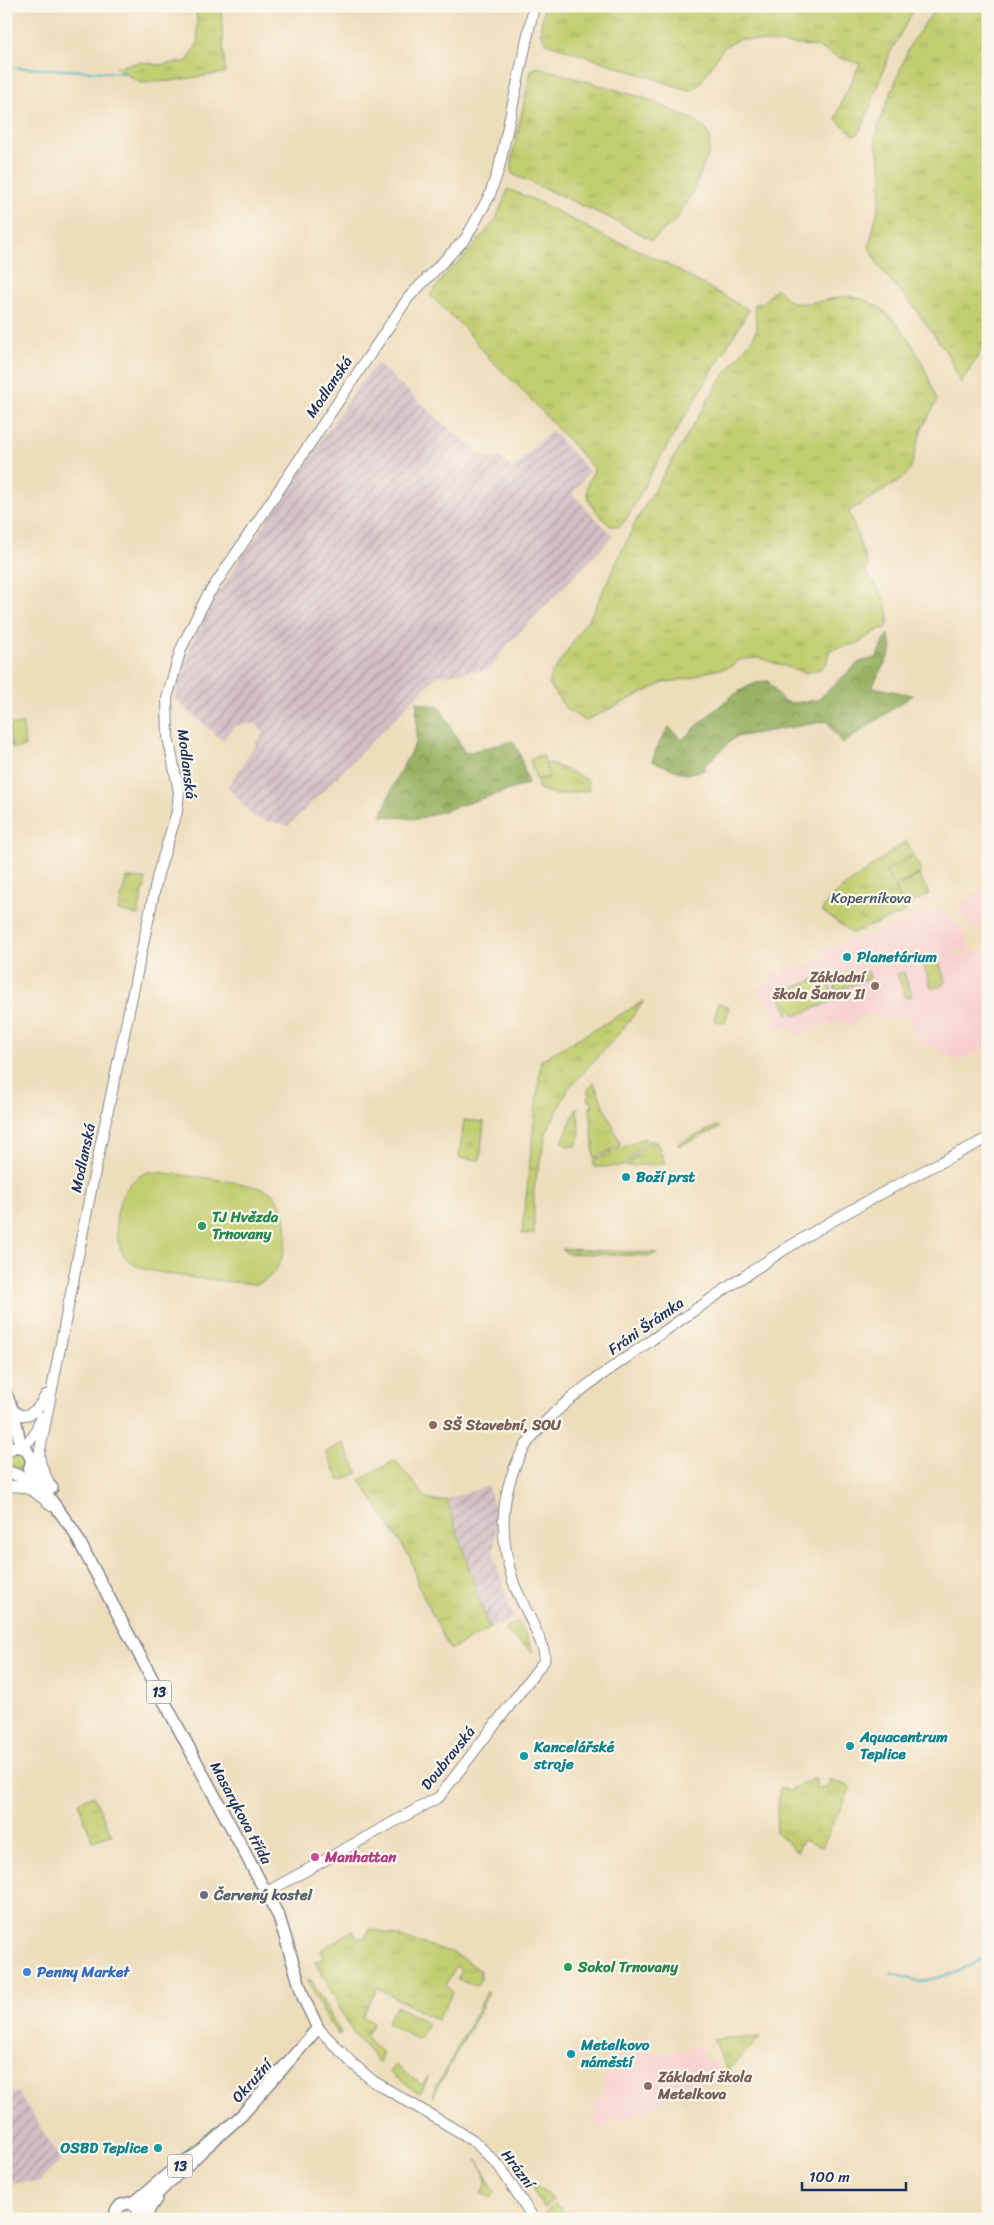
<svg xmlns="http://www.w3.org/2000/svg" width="994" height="2225" font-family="Sriracha,sans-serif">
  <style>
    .built { fill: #f7d0ce }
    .industrial { fill: url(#industrial-furrows) }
    .grass { fill: url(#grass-tufts); stroke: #6e7e67 }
    .forest { fill: url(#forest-crowns); stroke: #5a7060 }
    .pitch { fill: #c1ce70; stroke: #6e7e67 }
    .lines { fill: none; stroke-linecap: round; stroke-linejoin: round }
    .stream { stroke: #46b4c2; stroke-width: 2 }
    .secondary-casing { stroke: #84868c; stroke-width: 12 }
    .primary-casing { stroke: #84868c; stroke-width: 14 }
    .secondary { stroke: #fff; stroke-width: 10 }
    .primary { stroke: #fff; stroke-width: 11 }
    .culture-dot { fill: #0f9aa8; stroke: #fbf7ec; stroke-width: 2 }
    .education-dot { fill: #8d6e63; stroke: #fbf7ec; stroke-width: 2 }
    .leisure-dot { fill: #2e9e5b; stroke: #fbf7ec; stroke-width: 2 }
    .hotel-dot { fill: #d1479c; stroke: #fbf7ec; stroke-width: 2 }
    .worship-dot { fill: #6b7280; stroke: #fbf7ec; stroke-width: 2 }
    .shop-dot { fill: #3f7fe0; stroke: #fbf7ec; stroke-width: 2 }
    .labels { text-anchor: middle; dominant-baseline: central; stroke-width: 4.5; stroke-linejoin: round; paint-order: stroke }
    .shield { fill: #fbf7ec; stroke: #5e6b89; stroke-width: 1 }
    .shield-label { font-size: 14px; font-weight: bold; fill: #1b2f5e }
    .street-label { font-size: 15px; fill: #1b2f5e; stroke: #fbf7ec }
    .park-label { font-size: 15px; fill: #445762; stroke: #fbf7ec }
    .culture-label { font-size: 15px; font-weight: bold; fill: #0d838f; stroke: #fbf7ec; text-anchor: start }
    .education-label { font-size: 15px; font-weight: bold; fill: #785e54; stroke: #fbf7ec; text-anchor: start }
    .leisure-label { font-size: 15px; font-weight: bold; fill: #27864d; stroke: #fbf7ec; text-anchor: start }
    .hotel-label { font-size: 15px; font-weight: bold; fill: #b23c85; stroke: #fbf7ec; text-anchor: start }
    .worship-label { font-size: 15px; font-weight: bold; fill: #5b616d; stroke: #fbf7ec; text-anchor: start }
    .shop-label { font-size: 15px; font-weight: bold; fill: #366cbe; stroke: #fbf7ec; text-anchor: start }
  </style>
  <defs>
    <pattern id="industrial-furrows" width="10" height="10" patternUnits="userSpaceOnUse" patternTransform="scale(1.25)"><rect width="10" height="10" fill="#d2bec4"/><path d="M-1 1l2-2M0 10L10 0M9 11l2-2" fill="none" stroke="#aa9ba2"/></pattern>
    <pattern id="grass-tufts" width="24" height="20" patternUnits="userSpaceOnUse" patternTransform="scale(1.25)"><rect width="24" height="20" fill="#c1ce70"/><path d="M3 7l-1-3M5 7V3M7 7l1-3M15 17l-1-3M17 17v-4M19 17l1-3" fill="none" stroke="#a5b163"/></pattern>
    <pattern id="forest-crowns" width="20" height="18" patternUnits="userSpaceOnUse" patternTransform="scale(1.25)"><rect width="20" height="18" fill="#98b162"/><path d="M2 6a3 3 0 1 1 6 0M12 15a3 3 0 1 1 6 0" fill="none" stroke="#7b9054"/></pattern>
  </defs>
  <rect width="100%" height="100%" fill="#fbf7ec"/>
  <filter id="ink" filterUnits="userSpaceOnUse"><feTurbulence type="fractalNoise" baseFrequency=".02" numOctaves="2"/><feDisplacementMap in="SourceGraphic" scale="10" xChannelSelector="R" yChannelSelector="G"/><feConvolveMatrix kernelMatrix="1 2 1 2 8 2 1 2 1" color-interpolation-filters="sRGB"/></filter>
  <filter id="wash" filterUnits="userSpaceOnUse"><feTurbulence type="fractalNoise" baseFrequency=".0096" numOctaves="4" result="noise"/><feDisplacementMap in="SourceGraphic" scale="20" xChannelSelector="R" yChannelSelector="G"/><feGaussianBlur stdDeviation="1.12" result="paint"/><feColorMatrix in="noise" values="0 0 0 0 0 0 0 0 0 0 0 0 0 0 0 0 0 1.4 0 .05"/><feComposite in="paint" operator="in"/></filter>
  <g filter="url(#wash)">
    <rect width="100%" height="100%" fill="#edb"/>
    <!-- built -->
    <path class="built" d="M988 886V929L971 927 957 904Z
      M940 909 962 928 971 951 960 956 957 948 954 949 958 959 975 951H988V1049L956 1061 917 1039 906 1015 882 1023 878 1014 869 1013 847 1029 842 1019 795 1036 791 1025 779 1029 778 1026H775L774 1023 777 1022 768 1000 763 1002 758 989 763 987 762 985 774 980 773 976 826 956 823 949 897 925Z
      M698 2044 707 2062 713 2059 720 2073 663 2100 662 2103 619 2121 610 2119 605 2127 598 2126 595 2121 597 2114 592 2111 597 2096 608 2098V2096L601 2094 606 2081 603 2079 608 2065 615 2067 622 2048 656 2053 679 2051Z"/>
    <!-- industrial -->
    <path class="industrial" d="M377 363 446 426 489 460 500 457 513 469 551 430 589 471 572 494 613 536 509 643 490 669 436 676 288 826 254 817 228 787 263 733 257 724 236 725 222 740 174 698 175 694 196 630H200L204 616 214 598 357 388Z
      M488 1486 496 1513 494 1555 513 1618 490 1629 448 1499Z
      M6 2093H19L61 2160 39 2182 6 2183Z"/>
    <!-- grass -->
    <path class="grass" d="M196 6H221L225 73 170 81 140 83 116 67 141 62 159 65 188 61 198 42Z
      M544 6H916L890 53 863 125 858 134 854 135 836 119 842 101 860 64 840 58 817 47 739 39 723 48 699 85 695 89 688 90 546 43 540 32Z
      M937 6H988V347L984 346 961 383 947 353 914 307 879 267 869 246 880 200 882 173 875 138 879 123 910 45Z
      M538 67 647 99 696 121 707 131 710 138 709 153 692 193 678 218 652 240 608 217 512 174V157L531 70Z
      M508 189 537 201 611 240 628 245 672 267 749 310 651 473 628 517 620 526H610C593 508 577 495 594 471L589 463 523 391 490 359 466 330 430 295 449 270 464 258 496 219Z
      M776 288C780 291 785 298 790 301 801 309 839 294 854 297 897 303 926 365 937 401L921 431 910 471 901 480 849 511 867 564V574C877 586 896 613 886 628L880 629 858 643 829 650 827 663 822 668 806 673 759 658 741 659 730 667 703 673 692 678 663 683 585 721 566 709 549 684 550 677 594 610 636 521 661 479 719 382 753 338 757 328 754 304 763 303Z
      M23 724 25 747 12 749 9 725Z
      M550 763 588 780 589 790 556 795 539 789 537 780 549 777 545 764Z
      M906 841 913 856 886 871 906 912 852 933 822 911 831 897Z
      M126 878 146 879 138 915 118 911Z
      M938 959 946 983 932 989 923 964Z
      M868 971 870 978 836 991 834 984Z
      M904 972 912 996 906 998 897 974Z
      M826 975 832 992 831 995 833 994 836 1000 795 1016 792 1011 788 1015 780 995 782 992Z
      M644 1001 624 1028 568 1089 547 1131 534 1187V1234H522L541 1060Z
      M594 1083 621 1145 594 1158 590 1107H592V1101H589L588 1090Z
      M577 1107 580 1136 576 1146H568L562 1142Z
      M464 1120 484 1122 480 1160 459 1158Z
      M717 1126 720 1127 718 1129 679 1146 677 1144Z
      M644 1138 646 1139 625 1166 594 1167V1160Z
      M649 1140 657 1143 665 1164 627 1166Z
      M562 1249 658 1253 651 1256 566 1253Z
      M9 1461a8 8 0 1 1 16 0a8 8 0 1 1-16 0Z
      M395 1460 426 1498 435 1501 447 1500 489 1629 450 1650 418 1586 411 1559 360 1480Z
      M519 1621 533 1652 505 1631 507 1627Z
      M811 1779H816V1788H829V1779L851 1787 822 1847 803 1840 797 1852 776 1832 780 1787 792 1792 793 1787 796 1788 804 1782 807 1783Z
      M93 1795 112 1835 92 1841 79 1802Z
      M369 1928 454 1953 480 1970V1980L477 1986 457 1980 462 1969 456 1966 446 1985 453 1992 437 2020 377 1988 362 2017 373 2022 366 2035 372 2045 383 2052 379 2063 353 2032 315 1962 324 1957 320 1951 353 1930 358 1939 366 1937Z
      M311 1980 341 2033 338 2035 322 2010 308 1981Z
      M487 1992 489 1993 432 2098 433 2093Z
      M396 2006 428 2023 419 2040 387 2023Z
      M760 2037 728 2071 713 2040Z
      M395 2065 422 2085 429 2077 421 2092 419 2093 389 2072Z
      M477 2159 495 2193 491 2198 482 2193C491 2182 482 2170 477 2159Z
      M538 2187 553 2200 544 2208 532 2188Z
      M554 2204 574 2219H549L546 2212Z"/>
    <!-- forest -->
    <path class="forest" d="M888 634 892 650 872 687 913 695 842 744 827 721 735 737 704 766V770L686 774 652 761 658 745 669 727 682 740C704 721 738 682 768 681L783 701 793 703 818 700 859 662 876 658Z
      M417 702 440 707 465 753 513 741 520 755 528 784 418 819 381 816 397 777 416 742Z"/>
    <!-- pitch -->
    <path class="pitch" d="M543 755 549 777 536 780 530 758Z
      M913 856 922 872 894 887 885 871Z
      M919 875 929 894 905 907 895 888Z
      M718 1003 729 1007 725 1023 714 1020Z
      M148 1172C167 1172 257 1183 270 1192 299 1212 288 1282 253 1284 228 1281 152 1276 133 1264 116 1254 114 1226 118 1209 122 1192 132 1177 148 1172Z
      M343 1443 358 1473 340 1481 326 1452Z"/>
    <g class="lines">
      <!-- stream -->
      <path class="stream" d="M6 67 126 73
        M891 1973 920 1982 956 1973 981 1960"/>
    </g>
  </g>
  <g filter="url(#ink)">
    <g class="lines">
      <!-- secondary casing -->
      <g class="secondary-casing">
        <path id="secondary" d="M13 1410 20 1415C34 1417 40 1405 46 1395
          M22 1447 34 1436 41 1417
          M48 1481 41 1465 39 1455 91 1190 148 921 158 874 177 812 179 792 168 737 167 698 181 649 206 598 408 298 466 238 489 197 499 168 534 6
          M6 1487C25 1483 38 1493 51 1506
          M267 1892 439 1797 544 1661C549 1648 518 1598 513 1581 504 1552 500 1519 508 1488 513 1468 522 1448 536 1432 569 1394 613 1368 653 1339 698 1308 742 1277 787 1248 852 1208 920 1172 988 1138
          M318 2028 351 2062 373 2081 473 2140 499 2166 534 2219"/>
      </g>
      <!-- primary casing -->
      <g class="primary-casing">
        <path id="primary" d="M6 1394 14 1414 21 1447
          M6 1451 16 1446 26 1449 32 1460 29 1470
          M32 1462 34 1469 52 1488
          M6 1471 30 1480 42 1488 73 1530 279 1917 304 1999 318 2028 242 2115 203 2150
          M129 2203 136 2201 169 2173 203 2150 138 2212
          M117 2219 116 2211 121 2205 129 2203 135 2205
          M147 2219 149 2209 156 2199"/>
      </g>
      <!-- secondary -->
      <use href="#secondary" class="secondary"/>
      <!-- primary -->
      <use href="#primary" class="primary"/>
    </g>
  </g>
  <!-- markers -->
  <g class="culture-dot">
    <circle cx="847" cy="957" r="5"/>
    <circle cx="626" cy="1177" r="5"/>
    <circle cx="850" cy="1746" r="5"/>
    <circle cx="524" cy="1756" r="5"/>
    <circle cx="571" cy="2054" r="5"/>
    <circle cx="158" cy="2148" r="5"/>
  </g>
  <g class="education-dot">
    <circle cx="875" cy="986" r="5"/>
    <circle cx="433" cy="1425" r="5"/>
    <circle cx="648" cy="2086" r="5"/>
  </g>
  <g class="leisure-dot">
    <circle cx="202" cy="1226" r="5"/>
    <circle cx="568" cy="1967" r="5"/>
  </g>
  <circle class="hotel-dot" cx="315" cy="1857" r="5"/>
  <circle class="worship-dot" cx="204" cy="1895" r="5"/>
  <circle class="shop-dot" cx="27" cy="1972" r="5"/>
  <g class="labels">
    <!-- shield labels -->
    <g class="shield">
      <rect x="146.5" y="1680.5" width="25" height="23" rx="4"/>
      <rect x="167.5" y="2154.5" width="25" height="23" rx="4"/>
    </g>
    <g class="shield-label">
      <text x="159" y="1692">13</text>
      <text x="180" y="2166">13</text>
    </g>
    <!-- street labels -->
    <g class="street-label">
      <text transform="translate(329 387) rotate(-56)">Modlanská</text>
      <text transform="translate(187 764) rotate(83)">Modlanská</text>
      <text transform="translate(83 1158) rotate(-78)">Modlanská</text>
      <text transform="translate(646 1326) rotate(-35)">Fráni Šrámka</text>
      <text transform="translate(448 1758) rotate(-51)">Doubravská</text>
      <text transform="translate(241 1813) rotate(62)">Masarykova třída</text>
      <text transform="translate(252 2081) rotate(-48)">Okružní</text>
      <text transform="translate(518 2169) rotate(53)">Hrázní</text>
    </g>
    <!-- park labels -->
    <g class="park-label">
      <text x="871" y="898">Koperníkova</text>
    </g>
    <!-- culture labels -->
    <g class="culture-label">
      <text x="857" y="957">Planetárium</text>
      <text x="636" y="1177">Boží prst</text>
      <text x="860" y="1737">Aquacentrum<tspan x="860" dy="17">Teplice</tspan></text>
      <text x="534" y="1747">Kancelářské<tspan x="534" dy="17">stroje</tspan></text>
      <text x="581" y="2045">Metelkovo<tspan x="581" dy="17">náměstí</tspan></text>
      <text x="148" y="2148" text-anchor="end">OSBD Teplice</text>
    </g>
    <!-- education labels -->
    <g class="education-label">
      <text x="865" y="977" text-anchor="end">Základní<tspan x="865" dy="17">škola Šanov II</tspan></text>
      <text x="443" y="1425">SŠ Stavební, SOU</text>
      <text x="658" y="2077">Základní škola<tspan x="658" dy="17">Metelkova</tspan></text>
    </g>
    <!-- leisure labels -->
    <g class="leisure-label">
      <text x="212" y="1217">TJ Hvězda<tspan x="212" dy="17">Trnovany</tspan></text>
      <text x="578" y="1967">Sokol Trnovany</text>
    </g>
    <!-- hotel labels -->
    <g class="hotel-label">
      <text x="325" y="1857">Manhattan</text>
    </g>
    <!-- worship labels -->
    <g class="worship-label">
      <text x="214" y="1895">Červený kostel</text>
    </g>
    <!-- shop labels -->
    <g class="shop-label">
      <text x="37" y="1972">Penny Market</text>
    </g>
  </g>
  <!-- margin -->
  <rect width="994" height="2225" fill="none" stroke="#fbf7ec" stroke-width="25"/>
  <!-- scale -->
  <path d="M802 2182v8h104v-8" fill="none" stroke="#1b2f5e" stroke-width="2.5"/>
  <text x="809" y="2182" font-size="15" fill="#1b2f5e" stroke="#fbf7ec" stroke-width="4" paint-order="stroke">100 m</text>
</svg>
